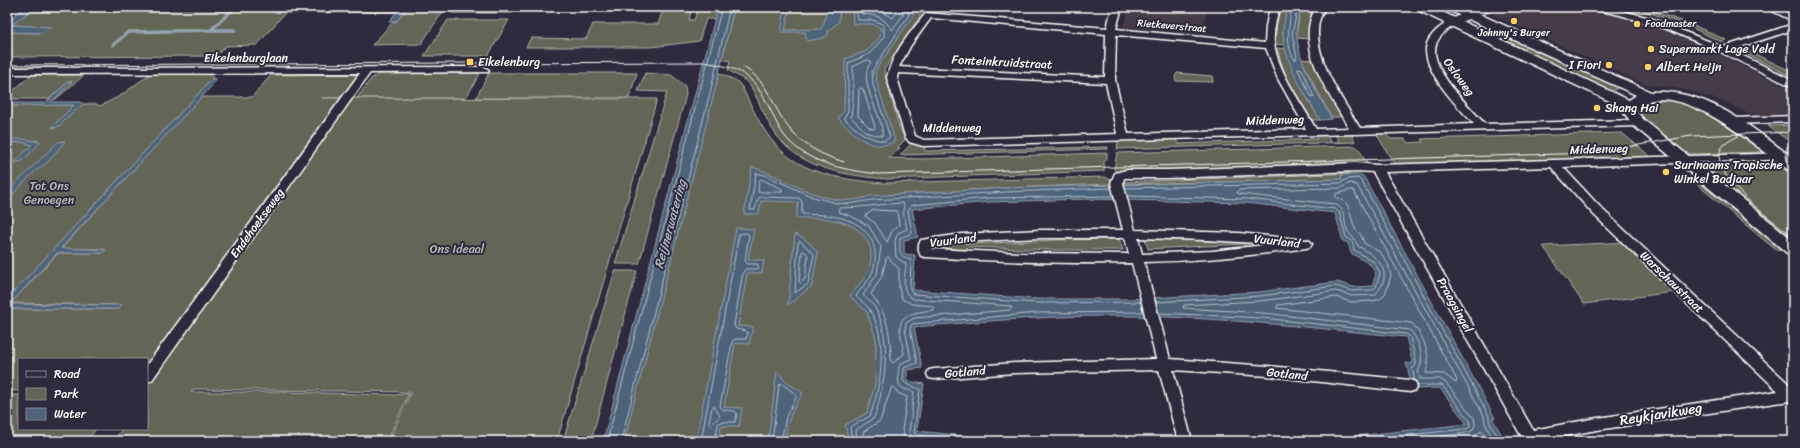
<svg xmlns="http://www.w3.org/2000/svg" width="1800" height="448" font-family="Sriracha,sans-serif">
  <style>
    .built { fill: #443a48 }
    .green { fill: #646556; stroke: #b2b2aa }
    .water { fill: #4e647a; stroke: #95a2af; fill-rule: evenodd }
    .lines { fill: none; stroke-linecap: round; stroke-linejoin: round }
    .shore { stroke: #b8c1ca; stroke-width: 1 }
    .stream { stroke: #95a2af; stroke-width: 3.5 }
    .street-casing { stroke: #fff; stroke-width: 3 }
    .secondary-casing { stroke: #fff; stroke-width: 3 }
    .street { fill: #2f2a3d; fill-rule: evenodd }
    .secondary { fill: #2f2a3d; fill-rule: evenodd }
    .tram { stroke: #fff; stroke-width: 1 }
    .poi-dot { fill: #ffd166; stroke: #2f2a3d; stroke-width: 1.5 }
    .labels { text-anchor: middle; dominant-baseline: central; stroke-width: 4; stroke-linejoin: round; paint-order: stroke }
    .far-poi-label { font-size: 10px; fill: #fff; stroke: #2f2a3d; text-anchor: start }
    .far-street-label { font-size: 10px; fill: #fff; stroke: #2f2a3d }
    .poi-label { font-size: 12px; fill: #fff; stroke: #2f2a3d; text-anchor: start }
    .street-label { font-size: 12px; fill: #fff; stroke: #2f2a3d }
    .park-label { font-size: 12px; fill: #b9bab3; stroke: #2f2a3d }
    .water-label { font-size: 13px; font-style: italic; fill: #afb9c3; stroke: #2f2a3d }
    .near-street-label { font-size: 14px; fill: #fff; stroke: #2f2a3d }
  </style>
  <rect width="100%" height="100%" fill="#2f2a3d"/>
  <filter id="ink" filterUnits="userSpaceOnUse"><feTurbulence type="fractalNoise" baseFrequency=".025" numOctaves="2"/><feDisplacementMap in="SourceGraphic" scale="8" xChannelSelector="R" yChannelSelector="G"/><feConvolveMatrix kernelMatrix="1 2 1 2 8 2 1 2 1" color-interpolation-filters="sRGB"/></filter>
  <g filter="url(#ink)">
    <!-- built -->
    <path class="built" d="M1130 7H1208L1204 23 1205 34 1123 27Z
      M1508 7 1575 8 1619 16 1678 35 1793 90V114L1752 116 1725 102 1696 93 1670 87 1646 85 1492 15Z"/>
    <!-- green -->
    <path class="green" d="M35 7 391 8 396 9V12L285 13 257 45 226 46 216 56 7 57V32L39 33 50 27 11 25Z
      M404 7H446L421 44 372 45 393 22H396Z
      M456 7H516L512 13H452Z
      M664 7H692L689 20H694L699 7H718L715 19H706L699 41 651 47H526L531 38 586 39 593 24H658Z
      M734 7H919L922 13 884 70 898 123 905 140 898 147 900 148 889 158 923 159 1107 153V158L1104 162V171L887 179C849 176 801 169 777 136 766 121 760 103 751 87L746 81 728 70 730 61 722 59Z
      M1281 7H1288L1283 32 1286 45 1275 44 1277 18Z
      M1303 7H1314L1311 14 1308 39 1297 38 1296 34 1300 12Z
      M1642 8 1691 24 1726 40 1722 42 1688 26 1641 10Z
      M448 20H509L488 56H424Z
      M1485 24 1621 86 1609 93 1472 29Z
      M1277 48 1286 49C1292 74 1307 97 1320 120H1309L1288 84Z
      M1746 50 1793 72V77L1742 52Z
      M1301 59 1313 60 1344 117H1331Z
      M480 73 466 98H357L371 79 379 74Z
      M489 73H637L629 98H476Z
      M645 73 671 75 685 86 686 95 639 264H615L667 92 638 91Z
      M719 73 737 81 742 87C752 107 761 129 776 145 802 175 846 180 883 183L1105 177 1111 180V184L1006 188 888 195 882 441H620Z
      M1177 73 1212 76 1213 82 1176 81 1175 77Z
      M150 74H208L213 78 7 299V143L23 142 32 145 14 163C25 162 32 149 39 141L7 139V106L74 105 56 128 82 104H97L100 106 120 96Z
      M358 74 359 78 345 97 322 98 657 99 557 441H389L411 392 193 389 191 392H285L395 395 409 393 387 441H113L122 429H147V392L149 389 147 388V359H19V391L7 390V309H118L121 305 11 303 58 253H102L104 249H61L200 97H252L271 75Z
      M31 75H84L56 99H53L72 82H68L49 99H7V96Z
      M1667 99 1702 107 1759 145 1761 152 1690 154 1675 149 1641 119 1639 113V106L1647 100Z
      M1793 125V144L1768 126Z
      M1376 133H1385L1390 139H1405L1408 143 1423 142 1421 139 1622 133 1651 157 1394 164Z
      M1314 134H1326L1331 142H1339L1335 134H1351L1355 141 1354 142 1117 149 1118 140 1175 138 1178 144 1317 139Z
      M912 143 924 146 925 151 1108 147V149L900 155Z
      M1355 146 1359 149 1367 164 1167 171H1121L1116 172 1114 169 1117 153Z
      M1772 160 1793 176V244L1705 173 1715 172 1704 163Z
      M1359 173 1342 175V179L1125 184 1124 182Z
      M1693 181H1697L1781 249 1776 250Z
      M1119 239 1123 250H1052L967 247 966 250 932 247 933 245 967 242 969 244 1056 240Z
      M1145 239 1266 243 1270 245 1245 247 1243 244 1148 249Z
      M1630 242 1681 291 1584 304 1543 246Z
      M615 271H637L591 441H563Z
      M7 395H19V429H96L87 441H7Z"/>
    <!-- water -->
    <path class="water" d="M25 7H35L12 25 52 27 39 33 7 32V21Z
      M300 7H404L405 10 398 20 389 22 396 12V9Z
      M718 7H734L715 90 624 441H603Z
      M785 7H790L785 30 821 29 824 23 828 7H840L839 22 828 31V35L823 38 807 41 805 32H781Z
      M852 7H910L914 14 875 71 877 83 895 141C870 154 855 134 838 118L844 111 845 59 867 51 880 37 881 28 872 24H853Z
      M1288 7H1303C1283 41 1316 90 1332 119L1320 120C1306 95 1283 62 1283 31 1283 24 1286 15 1288 7Z
      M216 78V80L209 89 61 248 106 250 102 253H57L11 303V304L122 305 118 309H7V299L211 80Z
      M68 82H72L51 102H81L83 104 56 128 52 127 74 105 7 106V103H45Z
      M7 139H23L41 142 22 161 14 163 32 145 23 142 7 143Z
      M65 141 48 162 34 172 7 200V192L58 142Z
      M752 167C791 179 828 212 870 196L1006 188 1342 179 1341 175 1360 174 1364 177 1495 418H1492L1505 441H1309L1467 424 1440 388 1413 389 1406 363 1413 364 1406 337C1313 328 1221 317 1128 316 1056 315 986 321 914 327L922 368 907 370V381L924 384 917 431 1015 441H849L845 425 867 413 875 384 876 339 867 312 850 296C856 288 864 280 868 271 872 262 872 250 868 242 855 217 821 218 796 218L798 202 761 201 759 214H744ZM1085 199 1246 203 1335 213 1343 241 1348 243 1351 253 1371 265 1376 274 1372 286 1353 287 1337 282 1259 292 1130 299H1037L913 290 915 255 904 254V240L918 237 912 209 990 202Z
      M736 228 754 229 748 260H764L762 273H747L738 326 753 327 749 344 735 343 724 407 742 408 739 426H721L719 441H696Z
      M795 234 805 239 818 252 812 286 788 305Z
      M777 371 786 382 803 393C793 408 786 422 785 441H768Z"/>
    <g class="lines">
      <!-- shore -->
      <path class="shore" d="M856 7 858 20H873L884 25V37L869 54 848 63V111L844 118C856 130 867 139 884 141L890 137 873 85 872 71 909 15 907 7
        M861 7 862 14C878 15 883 17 892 30L903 15 902 7
        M867 7 878 10 893 18 896 14V7
        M1291 7C1290 25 1284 45 1295 60L1297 57 1292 34 1298 7
        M868 60 871 62C855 81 886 119 882 136L867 133 851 117 853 99V67Z
        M1299 68 1302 69 1314 97 1311 96 1298 70Z
        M861 88 863 89 875 127 874 129 870 128 858 116 859 90Z
        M761 179 782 189 783 192H758L759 181Z
        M1125 188 1341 183 1347 179 1358 178 1362 182 1489 416V421L1500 441
        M1352 190 1354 191 1457 380 1456 383 1444 374 1426 373C1426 370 1428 367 1428 364 1429 350 1421 331 1411 323L1276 308 1278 305 1336 297 1351 302 1373 301 1380 299 1385 294 1391 276 1388 264 1381 253 1364 243 1361 235 1355 229 1348 206 1344 201 1335 197 1336 194Z
        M1113 196 989 198 912 205 908 210 912 233 900 238C900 251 897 256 911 260L910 290 913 294 1037 303 1141 302
        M1127 196 1247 199 1335 209 1339 212 1346 237 1352 241 1354 250 1374 262 1380 273 1376 287 1372 290 1352 291 1336 286 1260 296 1156 302
        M874 210 897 211 899 225 892 231 887 242 875 223 865 216Z
        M800 241 814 254 808 284 795 293 798 243Z
        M804 251 808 255 805 279 801 283 799 282 802 252Z
        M888 257 899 269V288L902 299 912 304 932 306 934 308 932 310C894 315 898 320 904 354L893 363 891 361C890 334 889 316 871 294L882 276 886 259Z
        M1159 313 1263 318 1406 334 1410 337 1416 362V365L1412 369 1415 381
        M714 406 720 416 711 425 709 422 712 408Z
        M607 441 722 7
        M621 441 711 89 730 7
        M701 441 739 234 747 233 749 235 745 261 748 264H757L759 267 757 269H746L743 272 734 325 736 329 746 331 748 333 746 339H735L732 342 720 406 723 410 735 411 737 414 735 422H721L718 424 715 441
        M772 441 779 385 781 383 797 395 786 417 781 441
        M852 441 850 427 870 416C881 386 889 338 869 309 866 304 860 301 856 296 861 288 870 279 873 271 876 261 876 250 872 241 859 215 828 215 802 214V202L799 198 760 197 757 201 755 210H750L756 173 765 175 813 197 836 203 848 204 872 200 1006 192 1111 188
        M857 441 856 430 874 418C885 386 893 337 874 306 871 302 866 299 863 295L877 274 881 247 869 226 851 216 839 212 838 210 839 208C860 208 881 204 902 203L904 205 903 211 907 229 898 233 895 240 896 257 906 264C905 276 900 292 913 299L1010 306 1012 308 1010 310 914 318 906 323 905 329 911 359C895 364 898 370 899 385L904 389 914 392 909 432 913 439 923 441
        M863 441V432L880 421 892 386 898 393 907 397 902 430 906 441
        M974 441 918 435 914 433 920 389 906 384 903 380 904 368 917 363 910 329 912 324 1037 313 1143 312
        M1350 441 1466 429 1470 427V421L1442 385H1418
        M1397 441 1467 433 1472 431 1475 425 1474 418 1445 382 1440 379H1420L1418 371C1426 359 1419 340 1410 330L1264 313 1183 308 1184 305 1260 301 1336 291 1352 296 1375 295C1395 272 1379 258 1358 246 1356 239 1350 236 1347 230 1343 220 1346 209 1335 204L1239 194 1237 193 1238 190 1341 188 1350 183 1357 185 1484 416 1485 423 1494 441
        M1453 441 1471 439 1481 431 1488 441"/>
      <!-- stream -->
      <path class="stream" d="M212 30H235
        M113 45 128 32 211 30 235 7"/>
      <!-- street casing -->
      <g class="street-casing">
        <path id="street" d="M1112 7H1122L1116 29 1265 43 1266 26 1270 7H1280C1276 19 1273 31 1274 43 1278 72 1302 104 1316 129L1349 128C1332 99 1302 57 1310 22 1311 17 1314 12 1315 7H1325C1323 12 1320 17 1319 22 1312 57 1342 99 1360 128L1474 124C1458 107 1427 76 1426 51 1425 39 1437 29 1446 23 1461 13 1477 7 1495 7 1489 13 1465 19 1455 25 1446 30 1435 39 1435 51 1435 75 1470 107 1485 124L1639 120 1644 123 1639 126 923 146 909 142 905 136 887 78C892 53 910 33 926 13L1107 28ZM931 18 1106 34 1105 77 899 67 911 45ZM1116 35 1266 48 1278 79 1306 129 1128 134 1115 80ZM898 73 1106 83 1117 134 924 140 915 136 897 78Z
          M1590 7H1608L1650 18 1723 47 1793 24V30L1731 50 1793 80V87L1718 51 1669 30 1620 15 1592 9Z
          M1764 7H1776L1793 15V21Z
          M484 67 489 70 488 72 370 73 152 380 147 382V365L360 73 7 74V68Z
          M1793 116V122L1734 124 1729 121 1734 118Z
          M1793 153V159L1563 167 1602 209 1793 388V403L1789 401 1591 431 1540 441H1524L1373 172 1356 171 1169 178H1124L1123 183 1135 230 1239 233 1306 240 1310 241 1312 244 1310 247 1306 248C1252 256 1198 261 1144 262L1170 359 1268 366 1410 380 1415 382 1417 386 1415 390 1410 392 1268 376 1173 370 1192 441H1178L1159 370 1015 373 934 379 929 378 927 374 929 370 934 369 1015 363 1156 359 1132 263C1063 264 994 261 925 257L921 256C918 251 918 245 921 240L962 234 1040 230H1123L1111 183 1115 173 1126 170H1169L1356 163 1377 165ZM1551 167 1594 215 1778 391 1591 419 1533 430 1385 172ZM1040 238H1125L1129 254 1021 253 931 249V246L962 242ZM1138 238 1206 240 1273 244 1212 251 1142 254Z"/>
      </g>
      <!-- secondary casing -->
      <g class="secondary-casing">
        <path id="secondary" d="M1416 7H1432L1629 100 1636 95 1448 10 1447 7H1464L1651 92C1707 88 1751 127 1793 158V170L1787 169C1757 147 1676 76 1638 107V113L1644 120 1793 240V255L1787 253 1634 126 1624 113V108L1417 10Z"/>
      </g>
      <!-- street -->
      <use href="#street" class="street"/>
      <!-- secondary -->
      <use href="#secondary" class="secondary"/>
      <!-- tram -->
      <path class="tram" d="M7 65 703 62C742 68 753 74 771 111 776 122 781 133 790 142 813 165 847 170 878 174L1592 153 1691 136 1793 132
        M743 67C766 80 769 97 782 118 796 142 818 154 844 162
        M1740 135C1735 138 1728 141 1724 145 1700 171 1776 223 1793 236
        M1793 139C1782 149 1785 160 1793 171"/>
    </g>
  </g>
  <!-- markers -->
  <g class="poi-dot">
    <circle cx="1514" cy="21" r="4"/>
    <circle cx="1637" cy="24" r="4"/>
    <circle cx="1651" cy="49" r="4"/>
    <rect x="466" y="58" width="8" height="8" rx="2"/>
    <circle cx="1609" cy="65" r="4"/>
    <circle cx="1648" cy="67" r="4"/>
    <circle cx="1597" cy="108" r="4"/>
    <circle cx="1666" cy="172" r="4"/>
  </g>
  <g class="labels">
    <!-- far-poi labels -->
    <g class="far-poi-label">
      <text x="1645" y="24">Foodmaster</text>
      <text x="1514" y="33" text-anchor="middle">Johnny's Burger</text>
    </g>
    <!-- far-street labels -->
    <g class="far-street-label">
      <text transform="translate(1172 26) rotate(5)">Rietkeverstraat</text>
    </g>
    <!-- poi labels -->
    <g class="poi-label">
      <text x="1659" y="49">Supermarkt Lage Veld</text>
      <text x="478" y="62">Eikelenburg</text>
      <text x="1601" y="65" text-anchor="end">I Fiori</text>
      <text x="1656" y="67">Albert Heijn</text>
      <text x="1605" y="108">Shang Hai</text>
      <text x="1674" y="165">Surinaams Tropische<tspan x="1674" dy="14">Winkel Badjaar</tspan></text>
    </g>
    <!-- street labels -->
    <g class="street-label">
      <text x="246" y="58">Eikelenburglaan</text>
      <text transform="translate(1002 62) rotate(3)">Fonteinkruidstraat</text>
      <text transform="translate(1459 77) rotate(54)">Osloweg</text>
      <text transform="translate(1275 120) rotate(-2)">Middenweg</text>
      <text x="952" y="128">Middenweg</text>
      <text transform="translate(1599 149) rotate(-2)">Middenweg</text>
      <text transform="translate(257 223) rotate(-54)">Endehoekseweg</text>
      <text transform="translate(953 240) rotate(-7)">Vuurland</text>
      <text transform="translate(1277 241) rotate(7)">Vuurland</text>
      <text transform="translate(1672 282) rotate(44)">Warschaustraat</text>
      <text transform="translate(1455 305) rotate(61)">Praagsingel</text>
      <text transform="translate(965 372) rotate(-5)">Gotland</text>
      <text transform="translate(1287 374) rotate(6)">Gotland</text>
    </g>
    <!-- park labels -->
    <g class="park-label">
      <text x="49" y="186">Tot Ons<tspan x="49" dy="14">Genoegen</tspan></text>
      <text x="457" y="249">Ons Ideaal</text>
    </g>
    <!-- water labels -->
    <g class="water-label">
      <text transform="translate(670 224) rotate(-75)">Reijnerwatering</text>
    </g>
    <!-- near-street labels -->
    <g class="near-street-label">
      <text transform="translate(1661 414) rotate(-9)">Reykjavikweg</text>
    </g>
  </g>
  <!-- margin -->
  <rect width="1800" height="448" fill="none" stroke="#2f2a3d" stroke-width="24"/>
  <rect x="12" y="12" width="1776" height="424" fill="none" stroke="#fff" stroke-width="1.5" filter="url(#ink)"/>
  <!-- legend -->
  <rect x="18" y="358" width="130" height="72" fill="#2f2a3d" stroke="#827f8b"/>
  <rect x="26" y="371" width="20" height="6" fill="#2f2a3d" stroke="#827f8b"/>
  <text x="54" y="378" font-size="12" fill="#ffffff">Road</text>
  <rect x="26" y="388" width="20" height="12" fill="#646556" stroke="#827f8b"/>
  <text x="54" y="398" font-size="12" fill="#ffffff">Park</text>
  <rect x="26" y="408" width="20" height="12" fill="#4e647a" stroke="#827f8b"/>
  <text x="54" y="418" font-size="12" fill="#ffffff">Water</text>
</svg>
